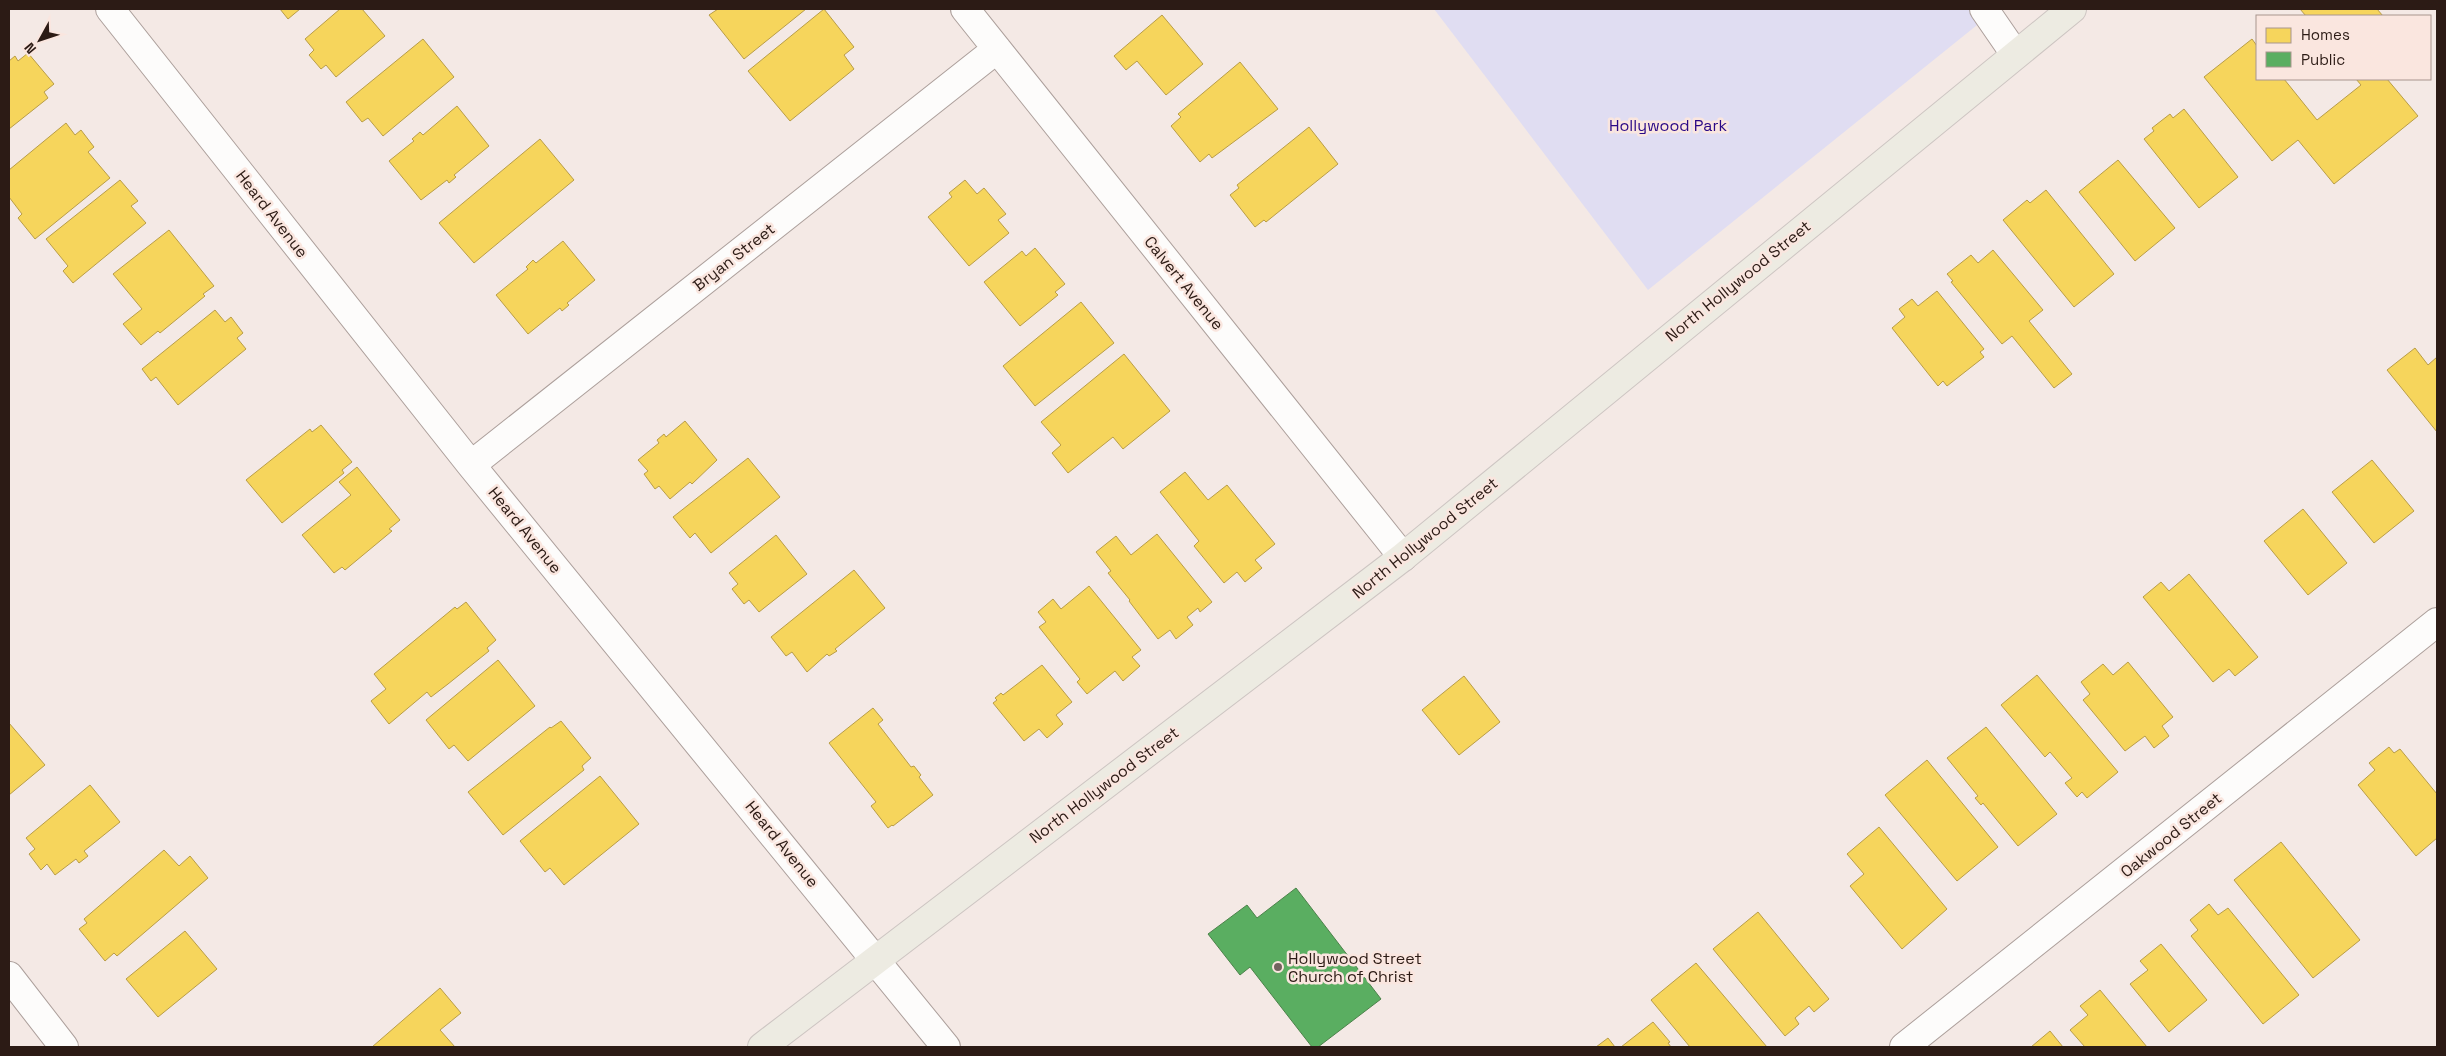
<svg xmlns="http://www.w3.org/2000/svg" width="2446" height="1056" font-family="'Space Grotesk',sans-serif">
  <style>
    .green { fill: #e0ddf2 }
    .homes { fill: #f6d55c; stroke: #b99d47 }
    .public { fill: #5aae61; stroke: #4c824a }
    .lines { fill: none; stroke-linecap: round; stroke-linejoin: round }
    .minor-casing { stroke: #ac9f9b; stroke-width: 30 }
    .major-casing { stroke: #cdc5c2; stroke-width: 30 }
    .minor { stroke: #fdfcfb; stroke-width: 28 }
    .major { stroke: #edebe2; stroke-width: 28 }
    .poi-dot { fill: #72635e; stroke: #fae6df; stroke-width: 2 }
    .labels { text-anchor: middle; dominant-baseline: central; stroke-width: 5; stroke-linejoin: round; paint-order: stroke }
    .park-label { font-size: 16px; fill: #2a0986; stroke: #fae6df }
    .street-label { font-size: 16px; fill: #2c1b15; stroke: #fae6df }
    .poi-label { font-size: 16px; fill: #2c1b15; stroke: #fae6df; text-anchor: start }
  </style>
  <rect width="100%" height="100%" fill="#f4e9e5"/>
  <!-- green -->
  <path class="green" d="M1434 9H1997L1648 290Z"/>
  <!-- homes -->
  <path class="homes" d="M280 9H300L288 19Z
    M340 9H362L385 36 336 77 326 65 321 69 309 55 314 50 305 39Z
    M718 9H806L744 59 709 15Z
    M824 9 854 47 844 55 854 69 790 121 748 71Z
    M2300 9H2377L2383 16H2306Z
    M1162 15 1203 64 1166 95 1137 61 1126 70 1114 56Z
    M423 39 454 77 383 136 368 118 362 122 346 102Z
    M2252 39 2257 46V79H2284L2317 120 2361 85 2356 79H2387L2418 116 2334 184 2298 140 2272 161 2204 77Z
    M28 53 54 84 44 92 48 98 9 129V61L15 56 18 61Z
    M1240 62 1278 109 1212 158 1209 154 1200 162 1171 126 1181 117 1178 114Z
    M457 106 489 146 454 175 456 177 449 183 447 180 421 200 389 161 414 141 412 139 420 132 423 135Z
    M2184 109 2238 177 2199 208 2144 139 2154 131 2152 128 2170 114 2173 118Z
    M66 123 75 135 81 130 94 147 88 152 110 178 35 239 18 218 22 214 9 197V170Z
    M1309 127 1338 164 1266 222 1264 220 1255 227 1230 195 1239 188 1237 185Z
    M540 139 574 180 474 263 439 223Z
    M2118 160 2175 228 2135 261 2079 192Z
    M120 180 138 201 131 206 146 223 73 283 63 271 68 266 46 239Z
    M965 180 977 194 984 188 1006 214 998 220 1009 233 969 266 928 217 952 197 949 193Z
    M2046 190 2114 274 2074 307 2003 220 2027 200 2030 203Z
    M169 230 214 286 203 294 205 296 160 333 158 331 141 345 123 324 142 309 113 274Z
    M563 241 595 280 567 303 569 305 562 311 560 308 528 334 496 295 528 269 526 267 533 260 536 263Z
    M1035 248 1065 284 1055 292 1058 295 1020 326 984 282 1022 251 1026 256Z
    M1993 250 2043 310 2029 321 2072 374 2054 388 2012 336 2002 344 1951 282 1953 281 1947 274 1971 255 1978 263Z
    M1937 291 1984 349 1980 352 1984 357 1947 386 1943 381 1938 386 1892 328 1905 317 1899 309 1912 299 1918 306Z
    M1081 302 1114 343 1035 406 1003 366Z
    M215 310 225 322 231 317 243 333 237 338 246 349 178 405 156 377 151 381 142 369Z
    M2415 348 2428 365 2437 357V432L2387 370Z
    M1124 354 1170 411 1123 449 1113 437 1068 473 1052 453 1061 445 1041 422Z
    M685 421 717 460 692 484 690 482 670 499 659 486 655 489 644 474 648 471 638 460 659 443 657 440 664 434 666 437Z
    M321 425 352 462 342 470 344 473 282 523 246 480 310 429 312 432Z
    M748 458 780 497 711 553 695 533 690 538 673 517Z
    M2372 460 2414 511 2374 543 2332 492Z
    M357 467 400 520 389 529 392 531 345 570 342 567 334 573 302 535 351 495 339 482Z
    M1185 472 1208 500 1227 485 1275 544 1255 560 1262 568 1245 582 1237 572 1224 583 1194 546 1199 541 1160 492Z
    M2303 509 2347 563 2308 595 2264 541Z
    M1157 534 1212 602 1200 612 1198 608 1187 617 1193 625 1176 639 1170 630 1158 639 1129 601 1130 600 1108 573 1111 571 1096 552 1116 536 1131 555Z
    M776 535 807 574 759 612 749 600 744 604 732 589 738 584 729 573Z
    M854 570 885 608 835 649 837 651 829 656 827 654 807 672 792 652 786 656 771 637Z
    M2189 574 2258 657 2235 676 2229 669 2213 682 2143 597 2161 582 2169 591Z
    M1089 586 1141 650 1132 657 1140 666 1123 681 1115 671 1087 694 1077 682 1080 679 1039 627 1046 622 1038 612 1053 599 1061 609Z
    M466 602 496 640 487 648 489 651 448 684 431 697 427 692 389 724 371 701 386 689 374 674 455 607 457 609Z
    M498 660 535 706 468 761 454 745 449 749 426 720Z
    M2128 662 2173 717 2162 726 2169 736 2154 748 2145 736 2125 751 2083 700 2090 694 2081 682 2103 664 2113 675Z
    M1042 665 1072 702 1056 715 1063 724 1047 738 1039 729 1024 741 993 703 997 700 995 698 1001 693 1003 695Z
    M2037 675 2118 772 2087 798 2082 792 2077 797 2065 783 2072 778 2050 752 2045 757 2001 705Z
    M1464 676 1500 722 1459 755 1422 710Z
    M873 708 883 720 878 724 911 767 914 766 921 775 919 777 933 795 893 826 892 825 888 828 871 806 876 802 829 743Z
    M561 721 591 758 582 766 584 770 503 835 468 792 550 727 551 728Z
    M9 723 45 765 9 795Z
    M1986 727 2057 814 2018 846 1983 803 1981 805 1975 798 1978 796 1947 758Z
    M2389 747 2394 753 2400 749 2437 794V838L2416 856 2358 785 2375 770 2369 763Z
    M1927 760 1998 847 1957 881 1885 795Z
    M600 776 639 824 564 885 550 868 545 872 520 841Z
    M90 785 120 822 84 851 88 856 79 863 76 859 55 875 47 864 41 870 29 854 35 849 26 838Z
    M1879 827 1947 909 1902 949 1850 886 1864 874 1847 854Z
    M2281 842 2360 940 2313 978 2234 880Z
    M164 850 179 866 190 856 208 878 117 956 114 953 105 961 79 929 87 923 84 919Z
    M2209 904 2218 915 2228 908 2299 995 2263 1024 2191 936 2198 930 2190 920Z
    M1758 912 1829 999 1814 1012 1809 1006 1795 1018 1799 1024 1785 1036 1713 949Z
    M185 931 217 969 158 1017 126 979Z
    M2161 944 2207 1000 2169 1032 2130 984 2148 970 2140 961Z
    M1696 963 1767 1047H1690L1651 1000Z
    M440 988 461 1013 440 1030 455 1047H372Z
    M2100 990 2147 1047H2085L2070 1030 2088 1015 2080 1006Z
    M1653 1022 1670 1042 1668 1043 1671 1047H1621Z
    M2050 1031 2063 1047H2031Z
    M1608 1038 1615 1047H1596Z"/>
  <!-- public -->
  <path class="public" d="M1296 888 1381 999 1318 1047H1312L1250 967 1240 975 1208 934 1247 905 1257 918Z"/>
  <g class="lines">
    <!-- minor casing -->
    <g class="minor-casing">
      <path id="minor" d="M110 9 471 465 946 1047
        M965 9 1403 557
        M1984 9 2015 54
        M471 465 997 49
        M9 976 64 1047
        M1904 1047 2437 622"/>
    </g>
    <!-- major casing -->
    <g class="major-casing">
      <path id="major" d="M762 1047 1403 557 2072 9"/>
    </g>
    <!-- minor -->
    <use href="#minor" class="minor"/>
    <!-- major -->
    <use href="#major" class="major"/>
  </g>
  <!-- markers -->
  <circle class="poi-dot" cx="1278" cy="967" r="5"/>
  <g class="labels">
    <!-- park labels -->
    <g class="park-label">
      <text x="1668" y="125">Hollywood Park</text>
    </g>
    <!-- street labels -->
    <g class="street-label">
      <text transform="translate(272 214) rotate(52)">Heard Avenue</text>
      <text transform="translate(734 257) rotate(-38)">Bryan Street</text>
      <text transform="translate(1738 281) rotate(-39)">North Hollywood Street</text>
      <text transform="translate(1184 283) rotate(51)">Calvert Avenue</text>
      <text transform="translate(525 530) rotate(51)">Heard Avenue</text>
      <text transform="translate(1425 538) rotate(-39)">North Hollywood Street</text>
      <text transform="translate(1104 785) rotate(-37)">North Hollywood Street</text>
      <text transform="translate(2171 835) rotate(-39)">Oakwood Street</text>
      <text transform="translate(782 844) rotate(51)">Heard Avenue</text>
    </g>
    <!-- poi labels -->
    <g class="poi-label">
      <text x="1288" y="958">Hollywood Street<tspan x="1288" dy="18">Church of Christ</tspan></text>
    </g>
  </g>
  <!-- border -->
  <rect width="2446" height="1056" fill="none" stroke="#2c1b15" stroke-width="20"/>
  <!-- legend -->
  <rect x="2256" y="15" width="175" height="65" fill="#fae6df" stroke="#a8958e"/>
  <rect x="2266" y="28" width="25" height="15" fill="#f6d55c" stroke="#a8958e"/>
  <text x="2301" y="40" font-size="15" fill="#2c1b15">Homes</text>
  <rect x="2266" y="52" width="25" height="15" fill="#5aae61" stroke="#a8958e"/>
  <text x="2301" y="65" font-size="15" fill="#2c1b15">Public</text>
  <!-- north arrow -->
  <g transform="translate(40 40) rotate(230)" stroke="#fae6df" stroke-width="4" paint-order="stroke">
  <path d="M0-4L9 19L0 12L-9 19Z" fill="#2c1b15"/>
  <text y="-8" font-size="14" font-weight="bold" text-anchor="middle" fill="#2c1b15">N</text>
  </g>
</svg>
